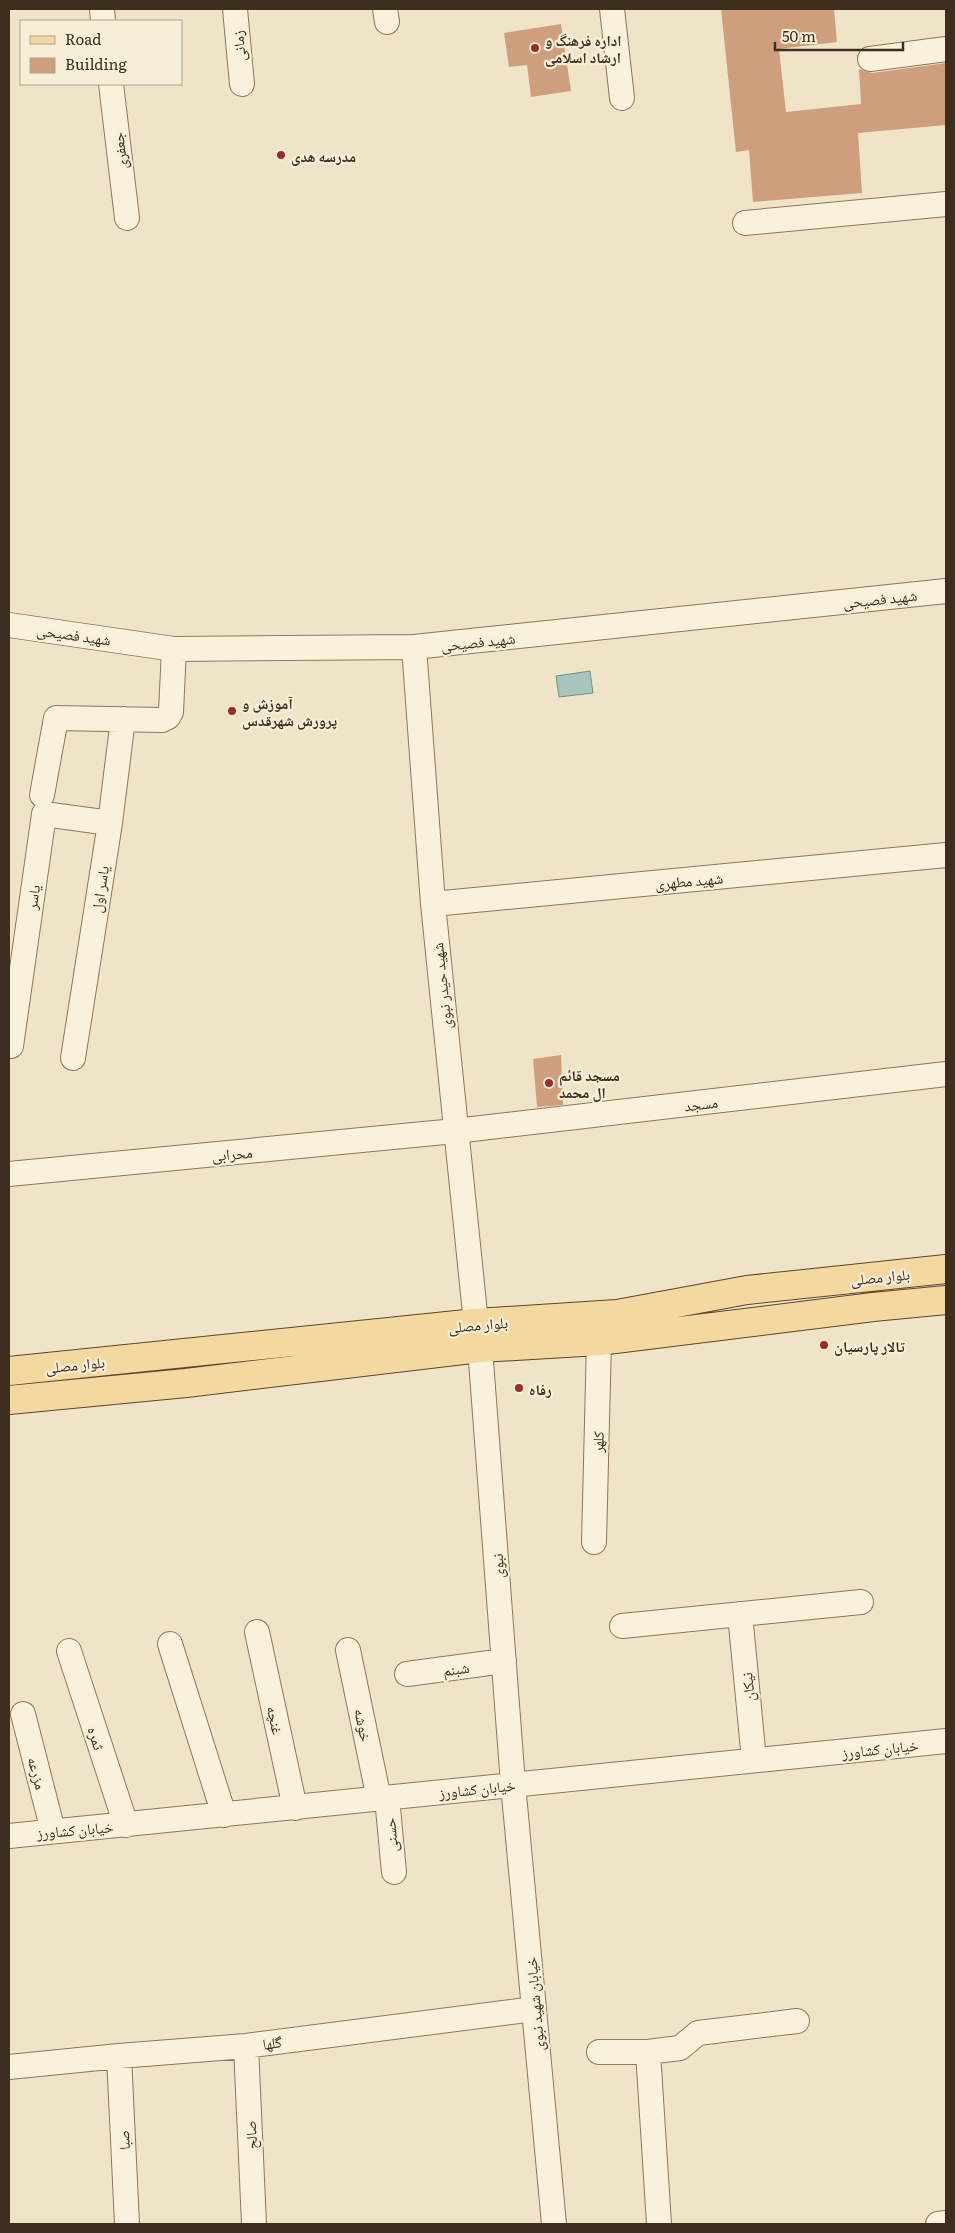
<svg xmlns="http://www.w3.org/2000/svg" width="955" height="2233" font-family="Literata,'Noto Naskh Arabic',serif">
  <style>
    .water { fill: #a9c4bc; stroke: #6f938a }
    .building { fill: #cf9f7d }
    .lines { fill: none; stroke-linecap: round; stroke-linejoin: round }
    .minor-casing { stroke: #8d765c; stroke-width: 26 }
    .major-casing { stroke: #5b4430; stroke-width: 30 }
    .minor { stroke: #faf1dc; stroke-width: 24 }
    .major { stroke: #f3d9a0; stroke-width: 28 }
    .poi-dot { fill: #9e2a2b; stroke: #f7eed8; stroke-width: 2 }
    .labels { text-anchor: middle; dominant-baseline: central; stroke-width: 4.5; stroke-linejoin: round; paint-order: stroke }
    .poi-label { font-size: 15px; font-weight: bold; fill: #3d2e20; stroke: #f7eed8; text-anchor: start }
    .street-label { font-size: 15px; fill: #3d2e20; stroke: #f7eed8 }
  </style>
  <rect width="100%" height="100%" fill="#f0e4c8"/>
  <!-- water -->
  <path class="water" d="M590 671 593 693 559 697 556 676Z"/>
  <!-- building -->
  <path class="building" d="M721 9H834L837 42 779 49 786 112 861 104 859 69 872 73 946 63V125L858 133 862 193 753 202 749 150 736 152Z
    M561 24 571 91 531 97 527 65 509 67 504 33Z
    M561 1055 563 1105 537 1107 533 1059Z"/>
  <g class="lines">
    <!-- minor casing -->
    <g class="minor-casing">
      <path id="minor" d="M102 9 103 21
        M235 9 242 84
        M385 9 387 22
        M612 9 622 98
        M870 59 946 49
        M111 84 127 218
        M745 223 946 204
        M9 625 174 649 414 647 946 591
        M414 647 433 904 476 1323
        M42 795 56 718 162 720 168 717 171 712 174 649
        M433 904 946 855
        M11 1046 44 814 110 823
        M73 1058 110 823 123 719
        M9 1174 455 1131 946 1074
        M480 1348 513 1784 554 2224
        M594 1542 599 1341
        M740 1614 754 1760
        M622 1626 861 1602
        M257 1632 295 1808
        M170 1644 224 1815
        M348 1650 379 1799
        M69 1651 126 1825
        M407 1674 504 1661
        M23 1714 53 1831
        M387 1798 394 1872
        M9 1836 946 1741
        M246 2046 254 2224
        M599 2052H648L680 2048 698 2033 797 2021
        M648 2052 659 2224
        M119 2056 127 2224
        M9 2067 119 2056 246 2046 534 2009
        M938 2224 946 2223"/>
    </g>
    <!-- major casing -->
    <g class="major-casing">
      <path id="major" d="M9 1371 476 1323 617 1314 747 1290 946 1269
        M9 1400 186 1383 480 1348 599 1341 873 1307 946 1300"/>
    </g>
    <!-- minor -->
    <use href="#minor" class="minor"/>
    <!-- major -->
    <use href="#major" class="major"/>
  </g>
  <!-- markers -->
  <g class="poi-dot">
    <circle cx="535" cy="48" r="5"/>
    <circle cx="281" cy="155" r="5"/>
    <circle cx="232" cy="711" r="5"/>
    <circle cx="549" cy="1083" r="5"/>
    <circle cx="824" cy="1345" r="5"/>
    <circle cx="519" cy="1388" r="5"/>
  </g>
  <g class="labels">
    <!-- poi labels -->
    <g class="poi-label">
      <text x="545" y="39">اداره فرهنگ و<tspan x="545" dy="17">ارشاد اسلامی</tspan></text>
      <text x="291" y="155">مدرسه هدی</text>
      <text x="242" y="702">آموزش و<tspan x="242" dy="17">پرورش شهرقدس</tspan></text>
      <text x="559" y="1074">مسجد قائم<tspan x="559" dy="17">ال محمد</tspan></text>
      <text x="834" y="1345">تالار پارسیان</text>
      <text x="529" y="1388">رفاه</text>
    </g>
    <!-- street labels -->
    <g class="street-label">
      <text transform="translate(238 46) rotate(-96)">زمانی</text>
      <text transform="translate(119 151) rotate(-97)">جعفری</text>
      <text transform="translate(880 598) rotate(-6)">شهید فصیحی</text>
      <text transform="translate(74 634) rotate(8)">شهید فصیحی</text>
      <text transform="translate(478 641) rotate(-6)">شهید فصیحی</text>
      <text transform="translate(689 880) rotate(-5)">شهید مطهری</text>
      <text transform="translate(99 889) rotate(-81)">یاسر اول</text>
      <text transform="translate(32 897) rotate(-82)">یاسر</text>
      <text transform="translate(441 986) rotate(-96)">شهید حیدر نبوی</text>
      <text transform="translate(701 1103) rotate(-7)">مسجد</text>
      <text transform="translate(232 1153) rotate(-5)">محرابی</text>
      <text transform="translate(880 1276) rotate(-6)">بلوار مصلی</text>
      <text transform="translate(478 1324) rotate(-5)">بلوار مصلی</text>
      <text transform="translate(75 1364) rotate(-6)">بلوار مصلی</text>
      <text transform="translate(597 1442) rotate(-88)">کلهر</text>
      <text transform="translate(497 1566) rotate(-94)">نبوی</text>
      <text transform="translate(456 1668) rotate(-8)">شبنم</text>
      <text transform="translate(747 1687) rotate(-96)">نیکان</text>
      <text transform="translate(276 1720) rotate(78)">غنچه</text>
      <text transform="translate(364 1725) rotate(78)">خوشه</text>
      <text transform="translate(97 1738) rotate(72)">ثمره</text>
      <text transform="translate(880 1748) rotate(-6)">خیابان کشاورز</text>
      <text transform="translate(38 1773) rotate(75)">مزرعه</text>
      <text transform="translate(477 1788) rotate(-6)">خیابان کشاورز</text>
      <text transform="translate(75 1829) rotate(-5)">خیابان کشاورز</text>
      <text transform="translate(390 1835) rotate(-95)">حسنی</text>
      <text transform="translate(534 2004) rotate(-95)">خیابان شهید نبوی</text>
      <text transform="translate(272 2042) rotate(-7)">گلها</text>
      <text transform="translate(250 2135) rotate(-93)">صالح</text>
      <text transform="translate(123 2140) rotate(-93)">صبا</text>
    </g>
  </g>
  <!-- border -->
  <rect width="955" height="2233" fill="none" stroke="#3d2e20" stroke-width="20"/>
  <!-- legend -->
  <rect x="20" y="20" width="162" height="65" fill="#f7eed8" stroke="#ada18e"/>
  <rect x="30" y="36" width="25" height="8" fill="#f3d9a0" stroke="#ada18e"/>
  <text x="65" y="45" font-size="15" fill="#3d2e20">Road</text>
  <rect x="30" y="58" width="25" height="15" fill="#cf9f7d" stroke="#ada18e"/>
  <text x="65" y="70" font-size="15" fill="#3d2e20">Building</text>
  <!-- scale -->
  <path d="M775 42v8h128v-8" fill="none" stroke="#3d2e20" stroke-width="2.5"/>
  <text x="782" y="42" font-size="15" fill="#3d2e20" stroke="#f7eed8" stroke-width="4" paint-order="stroke">50 m</text>
</svg>
